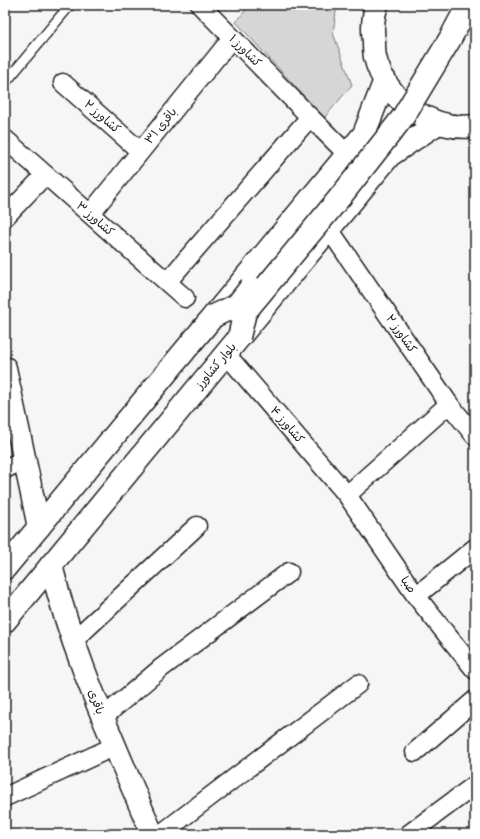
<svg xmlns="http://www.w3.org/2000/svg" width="480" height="839" font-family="Pangolin,'Playpen Sans Arabic',sans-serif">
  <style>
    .green { fill: #d6d6d6; stroke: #797979 }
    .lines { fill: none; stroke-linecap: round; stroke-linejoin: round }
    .service-casing { stroke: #1c1c1c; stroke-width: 12 }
    .minor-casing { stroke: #1c1c1c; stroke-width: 21 }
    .tertiary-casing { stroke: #1c1c1c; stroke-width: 25 }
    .primary-casing { stroke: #1c1c1c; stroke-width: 25 }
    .service { stroke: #fff; stroke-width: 9 }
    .minor { stroke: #fff; stroke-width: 18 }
    .tertiary { stroke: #fff; stroke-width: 22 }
    .primary { stroke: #fff; stroke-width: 22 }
    .primary-bridge-casing { stroke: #1c1c1c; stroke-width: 25; stroke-linecap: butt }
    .primary-bridge { stroke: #fff; stroke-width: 22 }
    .labels { text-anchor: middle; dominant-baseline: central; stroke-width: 3.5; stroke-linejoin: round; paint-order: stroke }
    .street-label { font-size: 12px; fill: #1c1c1c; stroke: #fff }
  </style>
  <rect width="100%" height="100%" fill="#f6f6f6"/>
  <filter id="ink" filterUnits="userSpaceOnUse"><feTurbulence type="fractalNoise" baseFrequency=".025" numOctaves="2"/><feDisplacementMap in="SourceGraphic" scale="8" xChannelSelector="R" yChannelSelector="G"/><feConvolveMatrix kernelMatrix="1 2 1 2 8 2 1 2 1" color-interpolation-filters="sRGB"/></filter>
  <g filter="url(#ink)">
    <!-- green -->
    <path class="green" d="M250 5H337L333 33 352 85 324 118 236 22Z"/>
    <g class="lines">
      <!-- service casing -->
      <g class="service-casing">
        <path id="service" d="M5 83 70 5"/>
      </g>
      <!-- minor casing -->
      <g class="minor-casing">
        <path id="minor" d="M63 83 140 151
          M310 117 347 154
          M5 139 185 298
          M90 214 232 38
          M5 217 45 175
          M329 229 449 404 475 436
          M167 282 310 117 200 5
          M226 354 347 495 416 596 475 670
          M5 469 25 459
          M347 495 449 404
          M416 596 475 548
          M74 640 197 526
          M102 718 160 669 289 572
          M415 752 475 700
          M5 797 115 746
          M161 834 358 684
          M409 834 475 785"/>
      </g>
      <!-- tertiary casing -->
      <g class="tertiary-casing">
        <path id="tertiary" d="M5 368 39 527
          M51 565C73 658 116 746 152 834"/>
      </g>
      <!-- primary casing -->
      <g class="primary-casing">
        <path id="primary" d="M377 5C373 15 372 30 374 41 374 46 374 52 375 57 385 100 432 132 475 126
          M5 568 364 134 385 80
          M5 621 390 155 438 123"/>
      </g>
      <!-- service -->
      <use href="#service" class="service"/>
      <!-- minor -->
      <use href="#minor" class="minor"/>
      <!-- tertiary -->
      <use href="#tertiary" class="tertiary"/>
      <!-- primary -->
      <use href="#primary" class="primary"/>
      <!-- primary-bridge casing -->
      <g class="primary-bridge-casing">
        <path id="primary-bridge" d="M214 316 237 305 251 287
          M239 337 245 312 341 196 403 117 450 39 468 5"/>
      </g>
      <!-- primary-bridge -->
      <use href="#primary-bridge" class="primary-bridge"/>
    </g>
  </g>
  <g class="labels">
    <!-- street labels -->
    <g class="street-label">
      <text transform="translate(245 51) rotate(45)">کشاورز ۱</text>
      <text transform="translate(102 117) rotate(41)">کشاورز ۲</text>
      <text transform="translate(161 126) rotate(-51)">باقری ۳۱</text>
      <text transform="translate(95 219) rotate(41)">کشاورز ۳</text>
      <text transform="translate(401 334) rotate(55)">کشاورز ۲</text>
      <text transform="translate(216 366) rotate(-50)">بلوار کشاورز</text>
      <text transform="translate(287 425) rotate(49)">کشاورز ۴</text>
      <text transform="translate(408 585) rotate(56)">صبا</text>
      <text transform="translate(96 702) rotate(70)">باقری</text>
    </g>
  </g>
  <!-- margin -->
  <rect width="480" height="839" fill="none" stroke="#fff" stroke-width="20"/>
  <rect x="10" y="10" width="460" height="819" fill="none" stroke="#1c1c1c" stroke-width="1.5" filter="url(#ink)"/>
</svg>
